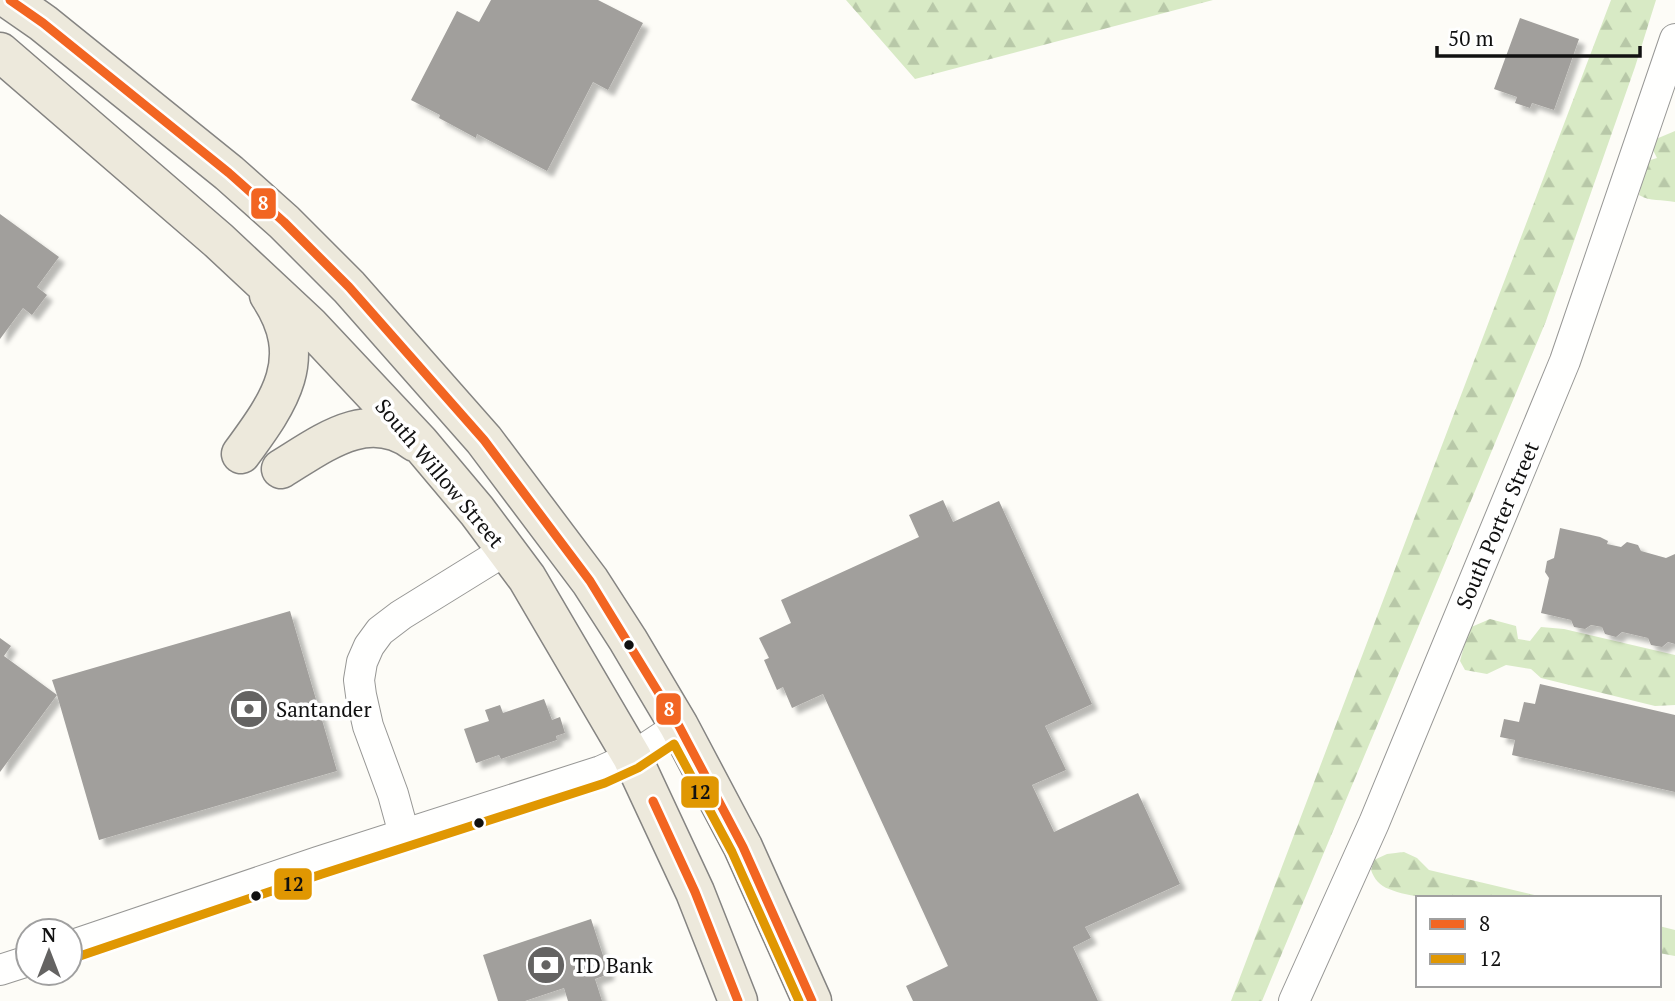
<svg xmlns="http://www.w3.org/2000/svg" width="1675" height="1001" font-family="'PT Serif',serif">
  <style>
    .forest { fill: url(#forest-firs) }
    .building { fill: #a19f9c; filter: url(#shadow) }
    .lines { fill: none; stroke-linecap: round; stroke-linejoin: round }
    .street-casing { stroke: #979795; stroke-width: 32 }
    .primary-casing { stroke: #858482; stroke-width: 41 }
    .street { stroke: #fffffe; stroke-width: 30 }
    .primary { stroke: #ede9dc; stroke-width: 38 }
    .bus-1-casing { stroke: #fff; stroke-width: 14 }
    .bus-2-casing { stroke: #fff; stroke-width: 14 }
    .bus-1 { stroke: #f26522; stroke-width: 9 }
    .bus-2 { stroke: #e09702; stroke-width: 9 }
    .bus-dot { fill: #111; stroke: #fff; stroke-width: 2.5 }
    .labels { text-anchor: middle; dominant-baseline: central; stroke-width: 7; stroke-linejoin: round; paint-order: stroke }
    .street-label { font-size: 21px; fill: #111; stroke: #fff }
    .poi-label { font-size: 21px; fill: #111; stroke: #fff; text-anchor: start }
    .line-badge { stroke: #fff; stroke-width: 2.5 }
    .badge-label { font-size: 19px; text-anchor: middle; font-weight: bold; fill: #fff }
    .pale-badge-label { font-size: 19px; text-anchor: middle; font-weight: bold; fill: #111 }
  </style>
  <defs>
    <pattern id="forest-firs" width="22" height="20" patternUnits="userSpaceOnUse" patternTransform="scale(1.75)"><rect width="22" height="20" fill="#d8eac5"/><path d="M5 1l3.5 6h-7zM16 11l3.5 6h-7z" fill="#b8c8a8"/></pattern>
    <filter id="shadow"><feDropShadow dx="6" dy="6" stdDeviation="2" flood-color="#0004"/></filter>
  </defs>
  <rect width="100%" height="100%" fill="#fdfcf7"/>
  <!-- forest -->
  <path class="forest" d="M846 0H1213L915 79Z
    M1611 0H1656L1635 67 1546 321 1262 1001H1231Z
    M1675 131V202C1661 199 1651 202 1639 195L1647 161 1657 158 1652 148 1656 139Z
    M1490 619 1516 626 1518 639 1530 641 1541 627 1564 629 1675 655V705L1655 706 1541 678 1531 669 1506 665 1487 674 1465 670 1460 661 1469 628Z
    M1404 852 1417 858 1429 870 1547 898C1504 898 1427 905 1389 889 1380 886 1374 879 1371 870L1374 860 1387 854Z
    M1659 926 1675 930V956L1659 953Z"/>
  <!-- building -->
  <path class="building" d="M491 0H598L643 23 608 90 593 82 547 171 477 134 476 138 439 118 440 115 411 100 457 11 479 22Z
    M1520 18 1579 39 1554 110 1532 103 1530 108 1515 103 1517 97 1494 89Z
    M0 214 59 257 37 287 47 295 32 315 23 308 0 339Z
    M943 500 953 522 999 501 1092 704 1045 726 1066 770 1032 785 1054 832 1138 793 1180 884 1085 927 1091 938 1073 947 1098 1001H913L906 986 948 966 823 694 792 708 783 687 777 690 764 660 769 658 759 638 791 623 781 600 919 537 909 515Z
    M1560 528 1600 537 1608 541 1607 544 1621 547 1627 542 1638 545 1641 551 1666 558 1675 554V644L1668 642 1662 647 1651 645 1648 638 1622 632 1616 637 1605 634 1602 627 1591 625 1585 629 1574 627 1571 620 1541 613 1549 578 1545 572 1547 561 1554 558Z
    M290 611 337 771 99 840 57 695 0 772V638L11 646 4 656 57 695 52 680Z
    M1540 684 1675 715V792L1512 755 1515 740 1500 737 1504 719 1519 722 1524 702 1535 704Z
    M544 699 552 720 560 717 565 733 556 736 557 740 501 759 499 755 476 763 464 729 489 721 485 710 500 705 503 713Z
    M591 919 609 974 595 979 602 1001H568L564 988 525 1001H498L483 955Z"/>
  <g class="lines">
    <!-- street casing -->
    <g class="street-casing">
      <path id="street" d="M404 834 393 794 368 726 361 695 359 680 362 662 369 646 380 631 401 615 506 550
        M70 946 318 862 601 771 632 757 679 726
        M0 970 28 961
        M1294 1001 1374 823 1565 361 1675 39"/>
    </g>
    <!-- primary casing -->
    <g class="primary-casing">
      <path id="primary" d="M10 0 43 23 229 173 284 222 349 287 484 440 590 581 628 640 679 726 743 847 812 1001
        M0 52 218 240 310 326 419 442 477 511 527 578 632 757 695 892 738 1001
        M241 454C280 401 311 358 269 295
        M281 469C322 444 368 407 415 442"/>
    </g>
    <!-- street -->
    <use href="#street" class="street"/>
    <!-- primary -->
    <use href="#primary" class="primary"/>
    <!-- bus-1 casing -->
    <g class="bus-1-casing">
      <path id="bus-1" d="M10 0 43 23 229 173 284 222 349 287 484 440 590 581 679 726 743 847 812 1001
        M653 801 695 892 738 1001"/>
    </g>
    <!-- bus-2 casing -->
    <g class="bus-2-casing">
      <path id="bus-2" d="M74 958 322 874 605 783 638 768 674 744 732 852 799 1001"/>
    </g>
    <!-- bus-1 -->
    <use href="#bus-1" class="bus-1"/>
    <!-- bus-2 -->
    <use href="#bus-2" class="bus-2"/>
  </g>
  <!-- icons -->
  <defs>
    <g id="bank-disc" transform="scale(2.0125)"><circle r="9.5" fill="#646362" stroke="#fff"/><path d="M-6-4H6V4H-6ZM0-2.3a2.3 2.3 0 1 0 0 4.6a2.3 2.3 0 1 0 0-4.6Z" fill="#fff"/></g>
  </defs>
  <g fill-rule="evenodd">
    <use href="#bank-disc" x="249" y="709"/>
    <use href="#bank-disc" x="546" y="965"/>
  </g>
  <!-- markers -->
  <g class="bus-dot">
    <circle cx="629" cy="645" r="6"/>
    <circle cx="479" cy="823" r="6"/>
    <circle cx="256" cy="896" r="6"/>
  </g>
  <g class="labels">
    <!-- street labels -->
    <g class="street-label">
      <text transform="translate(440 473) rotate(50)">South Willow Street</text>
      <text transform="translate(1497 525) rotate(-67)">South Porter Street</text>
    </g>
    <!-- poi labels -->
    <g class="poi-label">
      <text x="276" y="709">Santander</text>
      <text x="573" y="965">TD Bank</text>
    </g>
  </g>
  <g class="line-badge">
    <rect x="250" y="187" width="27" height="33" rx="7" fill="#f26522"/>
    <rect x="655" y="692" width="27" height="34" rx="7" fill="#f26522"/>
    <rect x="680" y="775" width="40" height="34" rx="7" fill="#e09702"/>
    <rect x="273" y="867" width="40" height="34" rx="7" fill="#e09702"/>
  </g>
  <g class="badge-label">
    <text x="263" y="210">8</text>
    <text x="669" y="716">8</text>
  </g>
  <g class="pale-badge-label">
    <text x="700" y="799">12</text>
    <text x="293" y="891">12</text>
  </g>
  <!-- legend -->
  <rect x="1416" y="896" width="245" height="91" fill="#ffffff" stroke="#a0a0a0" stroke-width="2"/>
  <rect x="1430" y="919" width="35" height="10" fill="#f26522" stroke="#a0a0a0" stroke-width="2"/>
  <text x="1479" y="931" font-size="21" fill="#111111">8</text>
  <rect x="1430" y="954" width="35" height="10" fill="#e09702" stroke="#a0a0a0" stroke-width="2"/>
  <text x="1479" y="966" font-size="21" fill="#111111">12</text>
  <!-- north arrow -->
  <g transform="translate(49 952)"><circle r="33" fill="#ffffff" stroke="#a0a0a0" stroke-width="2"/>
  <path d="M0-5L12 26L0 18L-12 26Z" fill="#646362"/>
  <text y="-10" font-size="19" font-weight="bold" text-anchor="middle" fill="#111111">N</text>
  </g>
  <!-- scale -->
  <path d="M1437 46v10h203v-10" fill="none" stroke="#111111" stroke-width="3.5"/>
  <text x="1448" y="46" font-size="21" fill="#111111" stroke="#ffffff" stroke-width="5" paint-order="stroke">50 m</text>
</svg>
